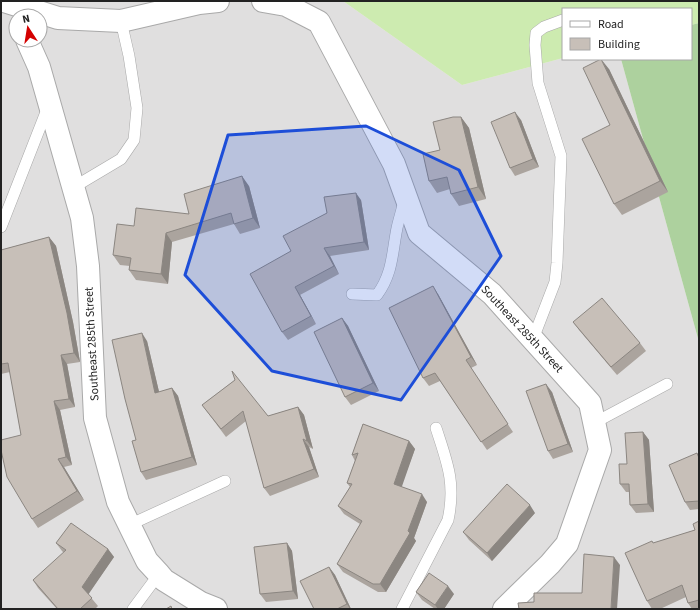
<svg xmlns="http://www.w3.org/2000/svg" width="700" height="610" font-family="'Source Sans 3',sans-serif">
  <style>
    .residential { fill: #e0dfdf; fill-rule: evenodd }
    .grass { fill: #cdebb0 }
    .forest { fill: #add19e }
    .lines { fill: none; stroke-linecap: round; stroke-linejoin: round }
    .service-casing { stroke: #a9a9a9; stroke-width: 12 }
    .minor-casing { stroke: #a9a9a9; stroke-width: 24 }
    .service { stroke: #fff; stroke-width: 11 }
    .minor { stroke: #fff; stroke-width: 22 }
    .wall { fill: #aba49e }
    .shaded-wall { fill: #8b8681 }
    .building { fill: #c7bfb8; stroke: #8b8681 }
    .marked { fill: #1d4ed8; fill-opacity: 0.2; stroke: #1d4ed8; stroke-width: 3; stroke-linejoin: round }
    .labels { text-anchor: middle; dominant-baseline: central; stroke-width: 3; stroke-linejoin: round; paint-order: stroke }
    .street-label { font-size: 12px; fill: #222; stroke: #fff }
  </style>
  <rect width="100%" height="100%" fill="#f2efe9"/>
  <!-- residential -->
  <path class="residential" d="M1 1H343L462 85 563 58 621 59 699 342V609H1ZM16 16H40V40H16Z"/>
  <!-- grass -->
  <path class="grass" d="M343 1H699V23L691 25V9H563V58L462 85Z"/>
  <!-- forest -->
  <path class="forest" d="M699 23V342L621 59H691V25Z"/>
  <g class="lines">
    <!-- service casing -->
    <g class="service-casing">
      <path id="service" d="M74 187 121 159 134 140 137 108 129 56 121 21
        M1 227 48 107
        M352 294 377 295C393 273 392 253 397 228 399 219 402 210 404 201
        M533 339 555 282 557 263 561 156 538 83 535 45 536 33 544 27 563 20
        M594 423 667 384
        M129 525 225 481
        M133 609 159 574
        M402 609 448 520C456 483 447 462 436 428"/>
    </g>
    <!-- minor casing -->
    <g class="minor-casing">
      <path id="minor" d="M4 1 58 18 121 21 199 3 218 1
        M263 1 286 5 319 22 394 164 419 233 492 294 590 403 600 450 567 544 550 564 504 609
        M27 40 39 67 82 218 88 266 95 418 118 502 147 561 159 574 164 580 201 603 216 609"/>
    </g>
    <!-- service -->
    <use href="#service" class="service"/>
    <!-- minor -->
    <use href="#minor" class="minor"/>
  </g>
  <!-- wall -->
  <path class="wall" d="M609 69 668 192 622 215 614 204 610 125Z
    M461 117 469 128 486 199 459 206 451 194 450 189 437 193 429 181 440 150Z
    M521 120 539 167 515 176 510 168Z
    M249 186 260 228 240 234 234 224 172 242 168 284 136 280 129 270 130 266 120 265 113 255 134 226 189 214Z
    M361 200 369 250 330 256 339 274 300 295 316 324 288 340 282 332 291 251 327 213Z
    M49 237 56 246 73 322 80 362 67 364 75 407 60 410 72 465 64 467 84 500 38 528 32 519 21 435 10 372 1 374V250Z
    M438 294 477 365 471 368 513 432 487 450 440 381 429 386 423 378Z
    M342 318 348 326 379 391 351 405 345 397Z
    M573 322 640 343 646 351 617 375 579 330Z
    M147 341 159 392 172 388 178 396 197 465 146 480 141 472Z
    M235 380 268 416 298 407 304 415 313 449 309 447 319 477 270 496 264 488 246 421 226 437 202 405Z
    M552 392 573 452 553 459 548 451Z
    M363 424 409 441 415 449 401 486 427 502 414 538 416 541 386 592H378L343 572 337 564 360 524 344 514 338 506 350 487 347 483 355 461 352 455Z
    M643 432 649 440 654 512 636 513 630 505 629 492H626L620 484 627 464Z
    M699 456V509L690 510 685 502Z
    M535 513 492 561 469 540 463 532Z
    M699 521V609H692L688 603 686 597 660 609H652L647 601 654 543 695 530Z
    M56 543 108 549 114 557 88 594 98 606 95 609H57L38 588 33 580 64 553 62 551Z
    M287 543 292 551 298 599 266 602 260 594Z
    M329 567 335 575 351 609H314Z
    M416 592 454 594 444 609H435L422 600Z"/>
  <!-- shaded-wall -->
  <path class="shaded-wall" d="M601 59 609 69 668 192 660 181Z
    M515 112 521 120 539 167 533 159Z
    M461 117 469 128 486 199 478 187Z
    M242 176 249 186 260 228 253 218Z
    M356 193 361 200 369 250 364 242Z
    M166 233 172 242 168 284 161 274Z
    M49 237 56 246 73 322 80 362 74 353Z
    M324 248 330 256 339 274 334 266Z
    M433 286 438 294 477 365 471 357Z
    M295 287 300 295 316 324 311 316Z
    M342 318 348 326 379 391 373 383Z
    M142 333 147 341 161 400 155 393Z
    M61 355 67 364 75 407 69 399Z
    M546 384 552 392 573 452 568 444Z
    M172 388 178 396 197 465 192 457Z
    M54 401 60 410 72 465 66 457Z
    M298 407 304 415 313 449 307 441Z
    M643 432 649 440 654 512 648 504Z
    M303 439 309 447 319 477 314 469Z
    M409 441 415 449 400 492 394 484Z
    M58 459 64 467 84 500 77 491Z
    M422 494 427 502 414 538 416 541 386 592 380 584 408 531Z
    M530 505 535 513 492 561 487 553Z
    M287 543 292 551 298 599 293 591Z
    M108 549 114 557 88 595 82 587Z
    M614 557 620 565 617 609H611Z
    M329 567 335 575 351 609H350L347 604Z
    M448 586 454 594 444 609H438L435 605Z"/>
  <!-- building -->
  <path class="building" d="M601 59 660 181 614 204 582 139 610 125 583 68Z
    M515 112 533 159 510 168 491 122Z
    M453 117H461L478 187 451 194 447 177 429 181 423 154 440 150 433 122Z
    M242 176 253 218 234 224 231 213 166 233 161 274 129 270 131 258 113 255 117 224 134 226 136 208 189 214 184 194Z
    M356 193 364 242 324 248 334 266 295 287 311 316 282 332 250 274 291 251 283 236 327 213 324 197Z
    M49 237 67 313 74 353 61 355 69 399 54 401 66 457 58 459 77 491 32 519 7 477 1 450V440L21 435 8 363 1 364V250Z
    M433 286 471 357 466 360 508 424 481 442 435 373 423 378 389 308Z
    M602 298 640 343 611 367 573 322Z
    M342 318 373 383 345 397 314 332Z
    M142 333 155 393 172 388 192 457 141 472 132 441 136 440 125 399 112 340Z
    M232 371 268 416 298 407 307 441 303 439 314 469 264 488 243 411 221 429 202 405 235 380Z
    M546 384 568 444 548 451 526 391Z
    M363 424 409 441 394 484 422 494 408 531 410 533 380 584H373L337 564 362 521 338 506 352 484 347 483 358 453 352 455Z
    M643 432 648 504 630 505 629 484H620L619 464H627L625 433Z
    M697 453 699 458V501L685 502 669 465Z
    M507 484 530 505 487 553 463 532Z
    M699 521V600L688 603 682 585 647 601 625 553 652 541 653 543 695 530 693 524Z
    M71 523 108 549 82 587 92 598 80 609H58L33 580 66 550 56 543Z
    M287 543 293 591 260 594 254 547Z
    M584 554 614 557 611 609H519L518 603 534 602V593H582Z
    M329 567 347 604 337 609H314L300 581Z
    M429 573 448 586 435 605 416 592Z
    M171 606 172 609H166Z"/>
  <!-- marked area -->
  <path class="marked" d="M366 126 459 170 501 256 401 400 272 371 185 275 228 135Z"/>
  <g class="labels">
    <!-- street labels -->
    <g class="street-label">
      <text transform="translate(522 329) rotate(47)">Southeast 285th Street</text>
      <text transform="translate(92 344) rotate(-93)">Southeast 285th Street</text>
    </g>
  </g>
  <!-- border -->
  <rect width="700" height="610" fill="none" stroke="#222222" stroke-width="4"/>
  <!-- legend -->
  <rect x="562" y="8" width="130" height="52" fill="#ffffff" stroke="#a7a7a7"/>
  <rect x="570" y="21" width="20" height="6" fill="#ffffff" stroke="#a7a7a7"/>
  <text x="598" y="28" font-size="12" fill="#222222">Road</text>
  <rect x="570" y="38" width="20" height="12" fill="#c7bfb8" stroke="#a7a7a7"/>
  <text x="598" y="48" font-size="12" fill="#222222">Building</text>
  <!-- north arrow -->
  <g transform="translate(28 28) rotate(348)"><circle r="19" fill="#ffffff" stroke="#a7a7a7"/>
  <path d="M0-3L7 15L0 10L-7 15Z" fill="#d40000"/>
  <text y="-6" font-size="11" font-weight="bold" text-anchor="middle" fill="#222222">N</text>
  </g>
</svg>
